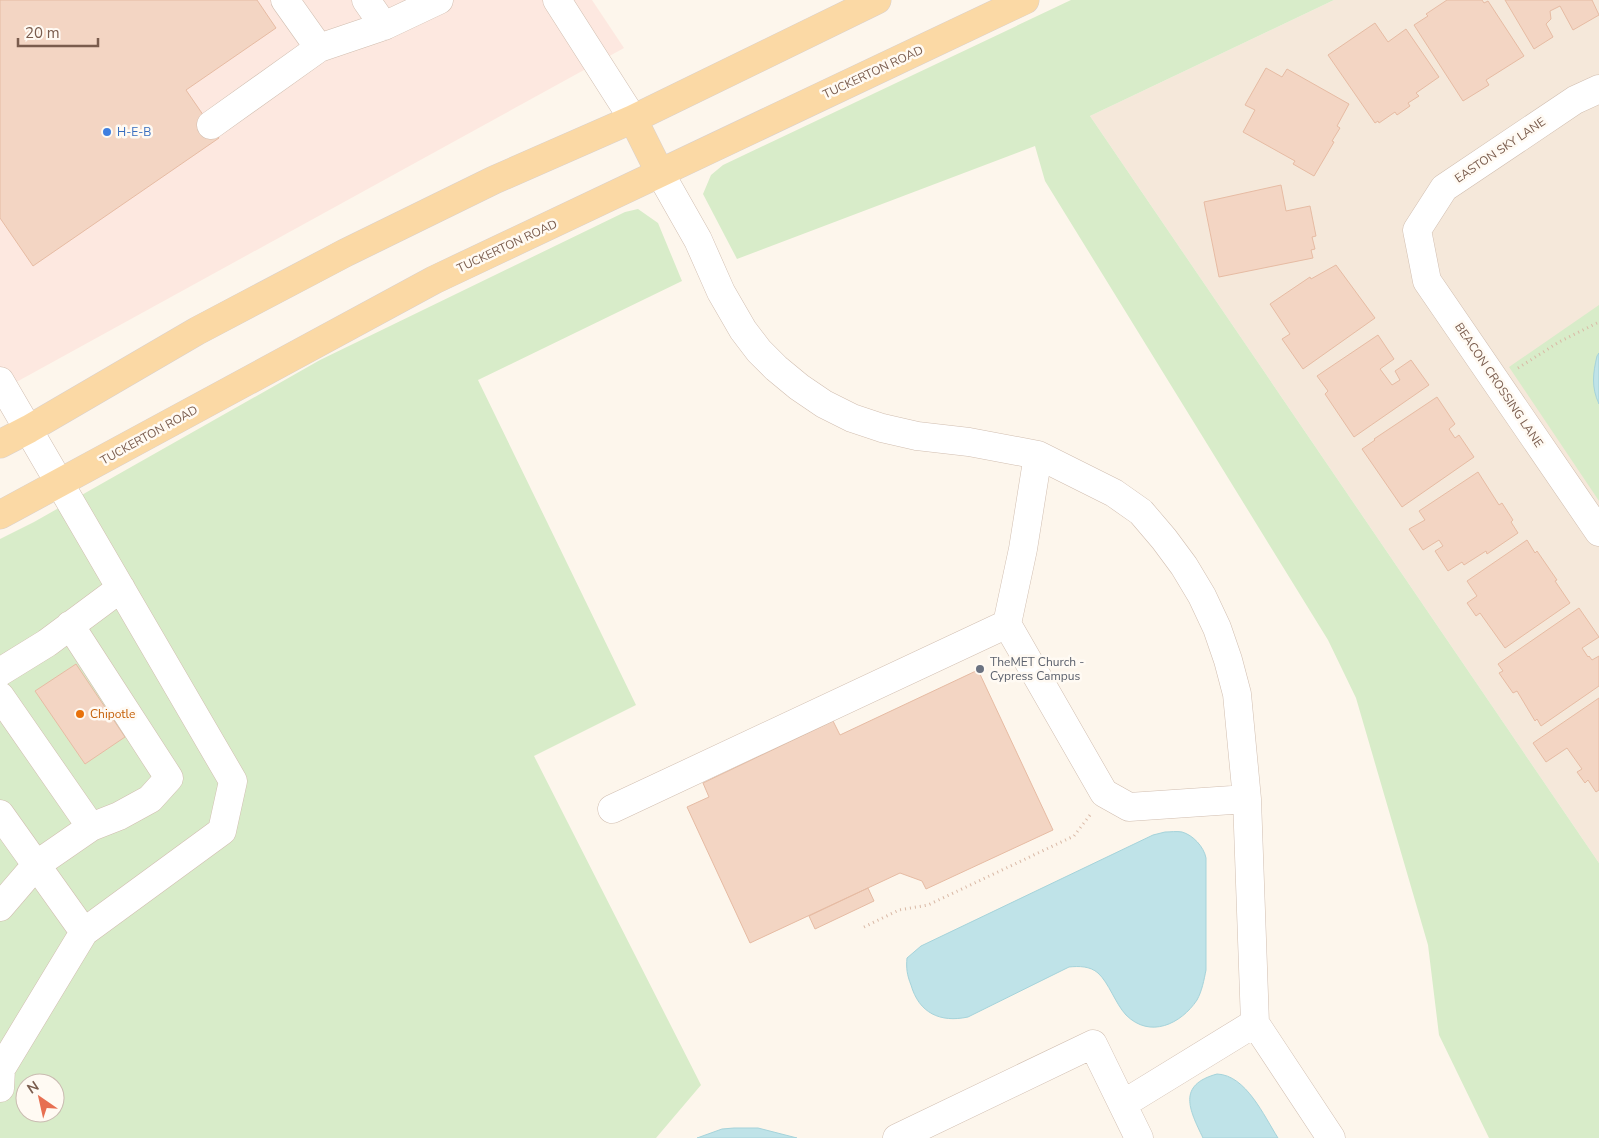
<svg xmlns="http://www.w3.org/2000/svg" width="1599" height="1138" font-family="'Nunito Sans',sans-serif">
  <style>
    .residential { fill: #f5e8da }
    .commercial { fill: #fde8e0 }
    .green { fill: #d8ecc9; fill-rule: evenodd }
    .water { fill: #bfe3e8; stroke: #a5d3da }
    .building { fill: #f3d5c3; stroke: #e6bba3 }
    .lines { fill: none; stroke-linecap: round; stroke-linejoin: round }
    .minor-casing { stroke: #d1beb0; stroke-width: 29 }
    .major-casing { stroke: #dad1cd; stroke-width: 29 }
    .path { stroke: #d9b8a5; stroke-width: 3; stroke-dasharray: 1 4; stroke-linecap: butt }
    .minor { stroke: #fff; stroke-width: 28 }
    .major { stroke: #fbd9a5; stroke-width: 28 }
    .shop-dot { fill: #3f7fe0; stroke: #fffaf3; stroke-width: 2 }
    .worship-dot { fill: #6b7280; stroke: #fffaf3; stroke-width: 2 }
    .food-dot { fill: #e8710a; stroke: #fffaf3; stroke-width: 2 }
    .labels { text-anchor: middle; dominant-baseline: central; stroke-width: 5; stroke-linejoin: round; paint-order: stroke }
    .street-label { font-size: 12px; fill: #7a5c4d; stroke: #fffaf3 }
    .shop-label { font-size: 12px; fill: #366cbe; stroke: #fffaf3; text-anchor: start }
    .worship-label { font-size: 12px; fill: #5b616d; stroke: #fffaf3; text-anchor: start }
    .food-label { font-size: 12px; fill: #c56008; stroke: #fffaf3; text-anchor: start }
  </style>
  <rect width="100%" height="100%" fill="#fdf6ec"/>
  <!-- residential -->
  <path class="residential" d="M1334 0H1599V863L1090 116Z"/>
  <!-- commercial -->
  <path class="commercial" d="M0 0H592L624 48 0 391Z"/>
  <!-- green -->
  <path class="green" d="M1071 0H1334L1090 116 1599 863V1138H1489L1439 1035 1428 945 1356 698 1328 640 1045 181 1035 146 737 259 703 194 711 175 723 165Z
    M638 209 658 223 682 281 478 380 636 705 534 756 701 1085 656 1138H0V539L34 522 320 360 625 212ZM25 1083H55V1113H25Z
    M1599 305V501L1509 367Z"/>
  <!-- water -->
  <path class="water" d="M1599 353V404C1591 387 1593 373 1597 356Z
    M1165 832C1170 832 1177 831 1182 832 1193 835 1204 847 1206 858V970C1204 980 1202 991 1197 1000 1181 1024 1150 1039 1126 1015 1115 1003 1109 983 1098 973 1090 966 1079 966 1069 967L968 1017C940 1023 919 1013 911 985 907 975 906 968 907 958L921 946 1153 835Z
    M1217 1074C1246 1075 1264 1116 1278 1138H1203C1189 1109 1177 1085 1217 1074Z
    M734 1128H758L797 1138H697L722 1129Z"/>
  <!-- building -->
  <path class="building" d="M0 0H257L276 28 186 90 219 138 33 266 0 218Z
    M1447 0H1482L1484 3 1488 1 1524 56 1486 80 1489 85 1463 101 1414 25 1428 16 1426 14Z
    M1505 0H1592L1599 15 1573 30 1560 6 1550 11 1551 19 1546 24 1553 37 1534 49Z
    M1375 23 1388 42 1406 29 1439 77 1416 93 1419 96 1408 103 1410 106 1397 115 1395 112 1379 123 1378 121 1375 123 1328 55Z
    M1266 68 1282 77 1287 69 1349 104 1337 126 1340 128 1332 141 1334 142 1314 176 1293 164 1295 161 1243 132 1255 110 1245 105Z
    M1281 185 1286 211 1310 206 1316 236 1312 237 1315 249 1311 250 1313 258 1219 277 1204 202Z
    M1336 265 1375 318 1303 369 1282 339 1290 334 1270 304 1310 277 1311 279Z
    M1378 335 1394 359 1380 369 1392 385 1400 380 1395 371 1411 360 1429 385 1354 437 1325 394 1328 391 1317 376Z
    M1437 397 1455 424 1449 429 1455 438 1459 435 1474 457 1402 507 1362 449 1375 440 1374 439Z
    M1478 472 1499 505 1502 503 1513 520 1511 522 1518 533 1487 554 1486 551 1464 565 1462 562 1448 571 1435 551 1443 546 1439 540 1423 550 1409 529 1425 520 1419 511Z
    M1527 540 1535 553 1537 551 1557 580 1555 581 1570 603 1505 648 1480 613 1476 616 1467 603 1477 596 1467 581Z
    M1579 608 1599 637 1582 648 1588 657 1589 656 1592 660 1599 656V686L1541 726 1537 719 1535 721 1517 691 1513 693 1499 673 1503 671 1498 664Z
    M76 664 125 737 85 764 35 691Z
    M978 670 1053 830 926 889 922 881 900 873 750 943 687 807 709 797 703 783 833 721 840 735Z
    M1599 698V790L1596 792 1588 780 1585 783 1577 772 1582 769 1567 748 1546 762 1533 743Z
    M868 888 874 901 815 929 809 916Z"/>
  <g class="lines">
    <!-- minor casing -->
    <g class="minor-casing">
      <path id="minor" d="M366 0 384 26 439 0
        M557 0 633 119
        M319 48 384 26
        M1599 89 1575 100 1444 188 1417 230 1427 281 1599 532
        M211 125 319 48 285 0
        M660 173 698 240 721 292 743 330 759 351 776 368 799 387 824 404 852 418 882 428 917 436 969 442 1038 455 1114 493 1141 512 1164 539 1184 566 1202 596 1217 628 1228 660 1237 694 1247 799 1255 1023 1331 1138
        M0 381 233 781 222 831 84 932 1 1069 0 1088
        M1007 624 1104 793 1129 807 1247 799
        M70 625 169 778 150 799 119 816 91 827
        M0 672 47 643 121 588
        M0 696 91 827 36 865 0 907
        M612 809 1007 624 1023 549 1038 455
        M0 814 84 932
        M1123 1104 1255 1023
        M897 1138 1093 1044 1139 1138"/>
    </g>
    <!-- major casing -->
    <g class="major-casing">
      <path id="major" d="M633 119 660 173
        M0 444 29 429 197 331 345 253 494 180 633 119 877 0
        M0 515 434 280 1025 0"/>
    </g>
    <!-- path -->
    <path class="path" d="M1518 368 1559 342 1599 322
      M864 927 899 910 928 905 1074 836 1090 815"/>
    <!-- minor -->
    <use href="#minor" class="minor"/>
    <!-- major -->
    <use href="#major" class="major"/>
  </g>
  <!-- markers -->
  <circle class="shop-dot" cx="107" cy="132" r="5"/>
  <circle class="worship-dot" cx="980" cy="669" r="5"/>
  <circle class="food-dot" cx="80" cy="714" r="5"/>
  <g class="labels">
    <!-- street labels -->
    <g class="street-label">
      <text transform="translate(873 72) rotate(-25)">TUCKERTON ROAD</text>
      <text transform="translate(1500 150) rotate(-34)">EASTON SKY LANE</text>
      <text transform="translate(507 246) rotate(-25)">TUCKERTON ROAD</text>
      <text transform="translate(1499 385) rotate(56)">BEACON CROSSING LANE</text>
      <text transform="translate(149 435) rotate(-29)">TUCKERTON ROAD</text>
    </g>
    <!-- shop labels -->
    <g class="shop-label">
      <text x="117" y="132">H-E-B</text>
    </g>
    <!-- worship labels -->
    <g class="worship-label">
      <text x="990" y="662">TheMET Church -<tspan x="990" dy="14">Cypress Campus</tspan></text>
    </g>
    <!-- food labels -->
    <g class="food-label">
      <text x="90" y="714">Chipotle</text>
    </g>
  </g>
  <!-- north arrow -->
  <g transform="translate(40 1098) rotate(326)"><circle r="24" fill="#fffaf3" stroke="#cabbb1"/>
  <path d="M0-4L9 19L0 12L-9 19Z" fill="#e76f51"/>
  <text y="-8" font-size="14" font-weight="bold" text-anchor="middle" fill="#7a5c4d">N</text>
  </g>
  <!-- scale -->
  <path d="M18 38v8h80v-8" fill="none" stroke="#7a5c4d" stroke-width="2.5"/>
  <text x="25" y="38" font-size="15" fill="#7a5c4d" stroke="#fffaf3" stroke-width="4" paint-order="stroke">20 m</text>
</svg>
